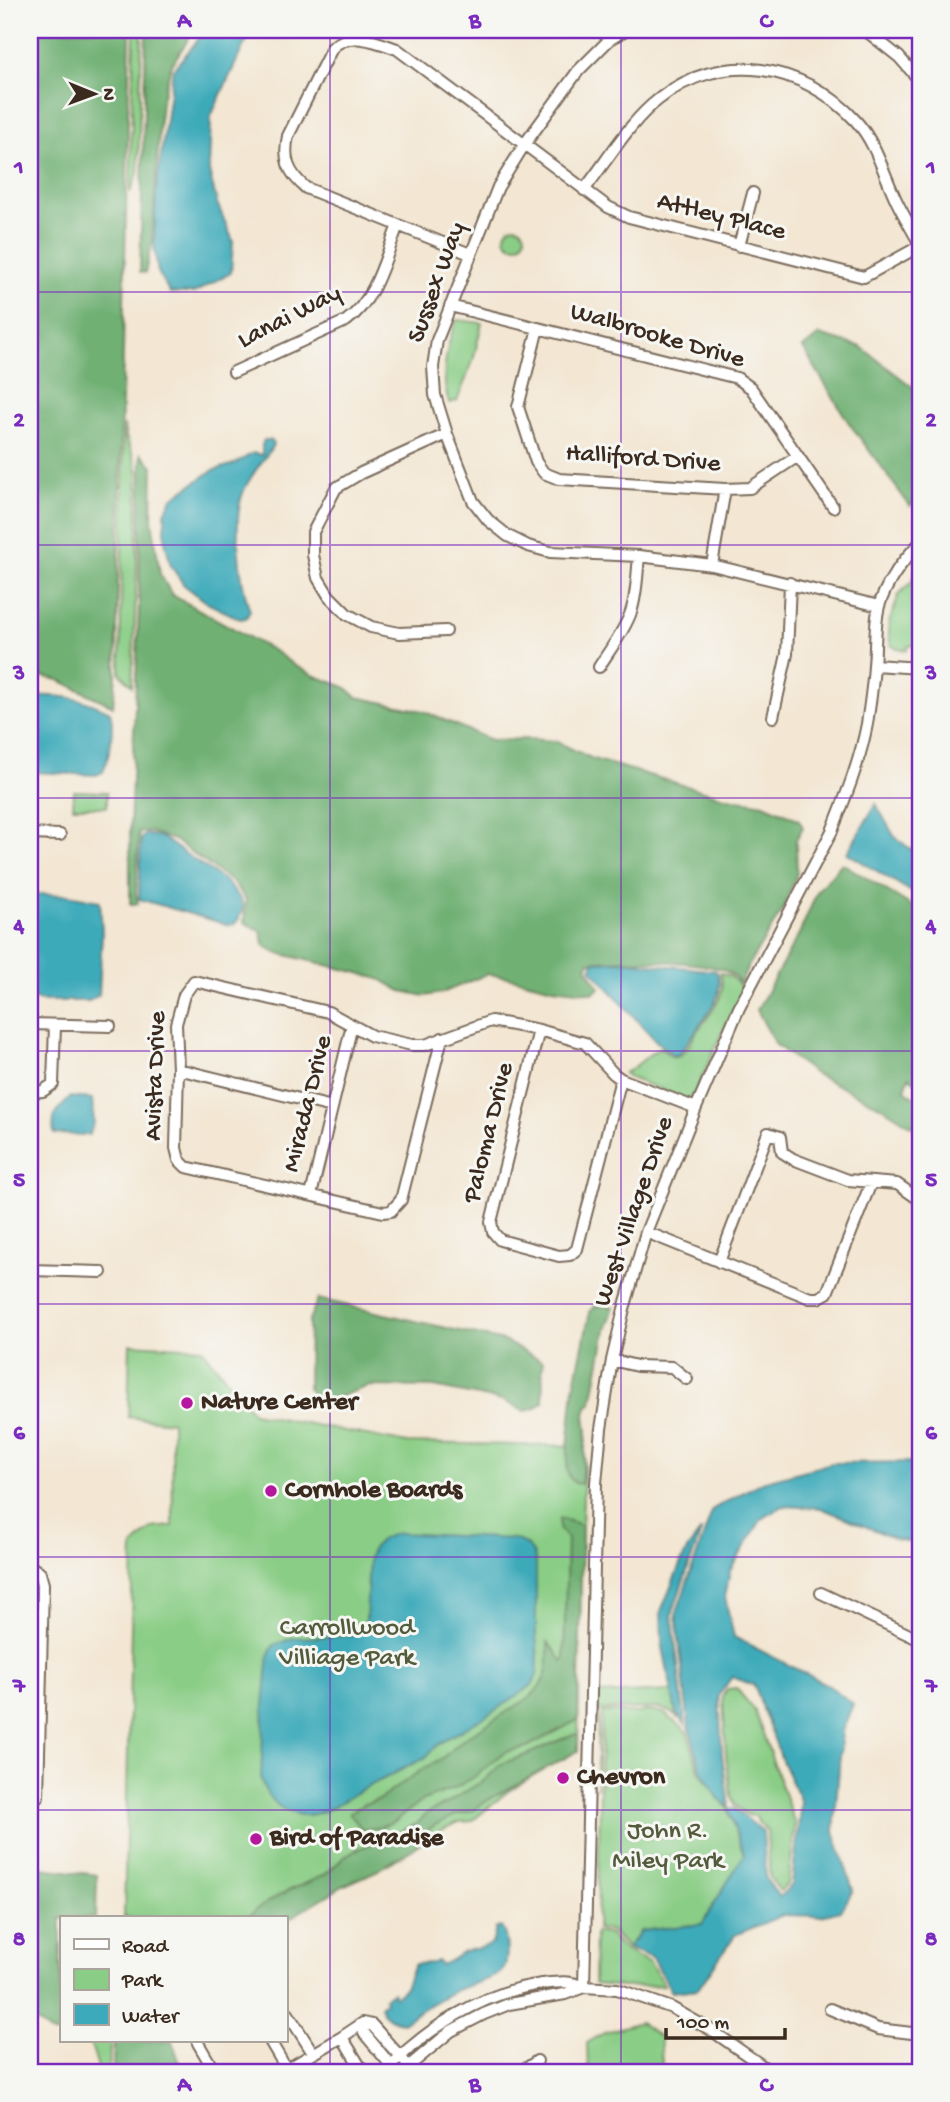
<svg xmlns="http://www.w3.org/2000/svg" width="950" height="2102" font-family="'Gochi Hand',sans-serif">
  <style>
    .green { fill: #8acd86; stroke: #627c52; stroke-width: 2 }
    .forest { fill: #6fb073; stroke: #556d48; stroke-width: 2 }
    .water { fill: #3caaba; stroke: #3c6a6c; stroke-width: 2 }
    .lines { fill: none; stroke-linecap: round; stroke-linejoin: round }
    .minor-casing { stroke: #7b6c5d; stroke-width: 14 }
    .minor { stroke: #fff; stroke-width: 10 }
    .grid { fill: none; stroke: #7b2cbf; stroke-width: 2; stroke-opacity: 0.55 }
    .poi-dot { fill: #b5179e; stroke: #f6f6f2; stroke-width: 2.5 }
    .labels { text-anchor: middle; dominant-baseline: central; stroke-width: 6; stroke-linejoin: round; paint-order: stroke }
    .street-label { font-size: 26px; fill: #3b2a1e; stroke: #f6f6f2 }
    .poi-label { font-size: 26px; font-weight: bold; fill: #3b2a1e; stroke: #f6f6f2; text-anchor: start }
    .park-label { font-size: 26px; fill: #535b3d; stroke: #f6f6f2 }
    .neatline { fill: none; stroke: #7b2cbf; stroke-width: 2.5 }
    .grid-label { font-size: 23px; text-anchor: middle; font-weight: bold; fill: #7b2cbf }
  </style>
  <rect width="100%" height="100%" fill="#f6f6f2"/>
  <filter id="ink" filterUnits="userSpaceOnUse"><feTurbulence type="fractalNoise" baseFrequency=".0143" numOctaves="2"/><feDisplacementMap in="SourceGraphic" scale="14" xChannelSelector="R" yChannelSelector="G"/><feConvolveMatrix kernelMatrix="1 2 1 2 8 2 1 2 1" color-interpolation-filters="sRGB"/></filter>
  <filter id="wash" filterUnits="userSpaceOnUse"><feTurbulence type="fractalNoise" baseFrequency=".00686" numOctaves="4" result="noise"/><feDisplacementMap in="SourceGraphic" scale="28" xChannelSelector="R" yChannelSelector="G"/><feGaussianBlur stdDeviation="1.57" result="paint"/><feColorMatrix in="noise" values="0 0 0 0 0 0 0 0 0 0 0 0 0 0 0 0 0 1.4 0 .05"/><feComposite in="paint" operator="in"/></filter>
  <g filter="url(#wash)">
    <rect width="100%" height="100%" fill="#f3e6d2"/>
    <!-- green -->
    <path class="green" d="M134 30H142L138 173 130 193Z
      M505 236a10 10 0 1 1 20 0a10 10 0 1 1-20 0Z
      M458 320 482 323 473 361 457 401 449 403C440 375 446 348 456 321Z
      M124 425C124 441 136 455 137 471 139 542 135 615 132 686L120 673Z
      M920 563V644L908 646 907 650 898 649 891 645 889 636V623L899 594 913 581 917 565Z
      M74 791 107 792V807H73Z
      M720 973 730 976 743 988 695 1092 691 1097 686 1099 630 1078 624 1073C638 1067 647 1054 660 1048 666 1051 672 1060 679 1056 687 1052 692 1040 696 1033 708 1016 729 996 720 973Z
      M130 1344 202 1348 253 1413 407 1443 585 1446 582 1525 578 1751 550 1765 507 1792 472 1821 459 1822 443 1829 408 1851 269 1918H124L133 1546 152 1528 173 1526 172 1422 128 1417Z
      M736 1688 755 1711 795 1824 788 1884 780 1891 770 1878 767 1831 758 1822 756 1816 748 1815 735 1805 731 1795 726 1755 723 1696 727 1689Z
      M672 1691 676 1713 679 1719 671 1712 659 1708 599 1710 597 1789 598 1694Z
      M646 1711 664 1713 687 1731 699 1771 728 1809 744 1855 702 1924 641 1931 627 1948 613 1932 597 1929 602 1712 638 1713Z
      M595 1932 611 1935 624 1950 650 1963 664 1985 624 1987 594 1984Z
      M639 2022 660 2037 662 2063 656 2072H627L626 2068 623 2065 609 2072H588L587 2043 604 2033Z
      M90 2041H110L109 2072H99Z"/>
    <!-- forest -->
    <path class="forest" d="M30 30H130L116 675 113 706 59 680 30 674Z
      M146 30H194L171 66 161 103 152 242 145 273 140 272Z
      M819 335 861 347 914 388 920 405V498L910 506 849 423 803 348Z
      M141 454 153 466 152 520 160 574 172 595 276 652 295 666 315 676 345 687 357 697 423 711 491 740 531 739 555 741 593 759 728 798 764 804 798 819 803 827 796 840 797 873 783 909 751 961 740 984C738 981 736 978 733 975 714 960 614 958 589 962L587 969 600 988 593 993 553 988 508 977 487 974 442 993 425 996 401 991 382 980 359 973 274 952 264 945 261 932 244 922 246 900 232 882 174 840 148 831 139 833 136 894 138 904H130V829L139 608Z
      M842 863 920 911V1085L909 1077 905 1090 920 1103V1131L882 1107 815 1074 775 1044 757 1010 800 932 818 890Z
      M318 1299 504 1341 543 1361C541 1375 544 1388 543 1402L535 1408 525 1411 503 1401 434 1387 368 1386 331 1400 314 1396 308 1388 309 1320Z
      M595 1306 614 1307 606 1330 592 1402 587 1407 585 1415 587 1430 581 1484 575 1483 569 1477 567 1469 568 1446 574 1388 590 1312Z
      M559 1518 582 1525 578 1720 527 1747 505 1752 477 1775 455 1788 423 1800 395 1821 380 1827 363 1830C358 1827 357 1820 350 1815V1813L364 1804 380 1799 424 1768 439 1761 465 1738 529 1698C548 1681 549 1667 548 1642L562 1661 564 1660 567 1539 559 1529Z
      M578 1734V1751L491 1798 472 1811 456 1815 435 1825 424 1833 413 1849 378 1870 343 1886 285 1921V1918H246L259 1908 281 1894 325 1875 343 1858 358 1849 392 1836 416 1824 427 1813 445 1804 486 1779 501 1764 526 1755 571 1735Z
      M41 1868 97 1875 96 1918H61V2035L52 2034 30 2017V1872Z
      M114 2041H172L182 2068 186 2072H113Z"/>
    <!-- water -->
    <path class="water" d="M206 30H254L244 45 211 116 209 171 217 203 233 241 231 273 194 293H170L158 272 154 247 156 192 173 70Z
      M264 440H270L273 444 272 447C263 461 252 474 245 488 231 516 240 582 250 611L246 618 240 619 209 604 184 585 171 566 165 541V513L172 498 212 471 234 464 253 453 262 455V445Z
      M34 696C64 695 83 698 110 712 115 727 109 758 103 772L96 775 30 772V702Z
      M876 804 894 836 920 857V897L847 853Z
      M145 834 161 837 226 882 241 900 243 907 238 921 234 924 228 925 139 899 141 839Z
      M30 894 69 895 100 901 102 932 99 995 89 1001H41L30 997Z
      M620 961 716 971C728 993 706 1015 695 1032 689 1040 684 1048 678 1055H673L656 1041 591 969 594 962Z
      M71 1097 92 1099 94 1123 89 1135 54 1134C51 1114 57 1111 71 1097Z
      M920 1462V1544L896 1539 821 1508 782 1506 761 1520 730 1571 725 1597 734 1637 828 1685 853 1704 842 1731 834 1831 853 1890 841 1911 821 1916 783 1915 735 1935 698 1989 672 1992 653 1958 627 1948 641 1931 702 1924 744 1855 728 1809 734 1808 763 1832 766 1879 779 1897 792 1885 801 1802 783 1763 754 1685 732 1677 719 1695 722 1755 729 1807 718 1798 701 1770 689 1727 676 1614 713 1509 762 1482 832 1463Z
      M701 1531 672 1614 685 1724 676 1713 662 1642 661 1611 680 1565 688 1548Z
      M399 1533 513 1539C527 1543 534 1549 536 1564V1634L538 1659 537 1675 532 1685 493 1712 448 1738 435 1747 426 1757C405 1768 384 1779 363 1789 350 1796 338 1805 324 1811 296 1822 269 1808 261 1779L264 1705 269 1653 274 1645 293 1638 352 1636C360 1633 364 1628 366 1620L369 1558C374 1542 383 1536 399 1533Z
      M501 1927C508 1936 510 1965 500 1973 491 1980 470 1984 459 1989 438 1998 420 2010 403 2023 390 2021 385 2017 380 2006L385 2002 384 1998 393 1992 395 1996C408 1990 408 1975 415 1964L433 1963 437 1961 441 1965C452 1961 454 1958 462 1953 471 1948 483 1949 492 1944L496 1928Z"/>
  </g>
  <g filter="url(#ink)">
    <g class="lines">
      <!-- minor casing -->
      <g class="minor-casing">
        <path id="minor" d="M625 30 609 40 578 71 524 145 498 187 437 340 433 367 435 395 447 434 473 501 488 520 508 536 528 546 550 552 639 556 712 565 879 606
          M865 30 899 57 920 81
          M584 190C607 161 630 121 659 99 721 49 804 64 856 121 876 143 884 175 897 202 904 216 912 230 920 244
          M739 246 753 193
          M470 254 306 188C288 173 283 159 288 136L332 48C349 30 377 42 397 49L608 207 629 217 864 277 920 246
          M450 306 737 378 751 388 833 507
          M538 328 518 407 536 462 544 473 559 479 725 489 750 488 798 456
          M234 372 346 321C376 300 385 258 398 225
          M712 565 725 489
          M446 631 399 633 371 627 347 614 329 596 318 578 313 555V532L336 488 361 473 447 434
          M874 665 920 668
          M599 667C610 649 624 632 631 612 637 594 637 575 639 556
          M773 717 787 654 790 583
          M30 834 60 835
          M30 1024 110 1026
          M539 1030 491 1222 493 1232 500 1240 559 1256 570 1255 577 1249 621 1079
          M442 1038 401 1200 391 1211 383 1212 186 1167 179 1160 176 1148 178 1069 176 1024 184 995 194 981 328 1012 372 1036 412 1045H425L491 1021 539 1030 585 1043 614 1074 621 1079 696 1108
          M178 1069 332 1107
          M30 1092 43 1091 53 1084 55 1025
          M311 1195 352 1025
          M646 1232 810 1298H818L827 1293 871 1183
          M719 1262 768 1133 780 1137 782 1152 793 1159 848 1180 897 1184 920 1200
          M30 1270 101 1272
          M612 1360 637 1366 672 1367 687 1379
          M30 1566 40 1573 43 1584 38 1796 30 1805
          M821 1593 920 1640
          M584 1987 596 1483 601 1429 612 1360 624 1309 646 1232 696 1108 739 1008 832 831C846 796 860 761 867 724 870 704 873 684 874 665 876 645 874 625 879 606 887 581 902 561 920 543
          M285 2009 313 2053
          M830 2009 878 2029 920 2034
          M363 2023 372 2025 404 2061
          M363 2023 364 2033 394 2069
          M342 2037 363 2023
          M270 2041 287 2070
          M198 2043 215 2072
          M282 2072 342 2037 361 2068
          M384 2072C426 2029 482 1992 542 1984 558 1982 569 1980 584 1987
          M402 2072 451 2031 484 2014 509 2004 565 1994 584 1987 617 1989 672 2008 711 2030 771 2072
          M521 2072 537 2061"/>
      </g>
      <!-- minor -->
      <use href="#minor" class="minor"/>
    </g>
  </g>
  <!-- grid -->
  <path class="grid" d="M330 30V2072M621 30V2072M30 292H920M30 545H920M30 798H920M30 1051H920M30 1304H920M30 1557H920M30 1810H920"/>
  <!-- markers -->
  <g class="poi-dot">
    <circle cx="187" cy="1403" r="7"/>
    <circle cx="271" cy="1491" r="7"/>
    <circle cx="563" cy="1778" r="7"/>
    <circle cx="256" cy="1839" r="7"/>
  </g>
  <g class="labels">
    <!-- street labels -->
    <g class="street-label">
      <text transform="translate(721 218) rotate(14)">Attley Place</text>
      <text transform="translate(438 283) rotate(-70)">Sussex Way</text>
      <text transform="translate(290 318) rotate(-27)">Lanai Way</text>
      <text transform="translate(657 337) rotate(16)">Walbrooke Drive</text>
      <text transform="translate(643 460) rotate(4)">Halliford Drive</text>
      <text transform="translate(157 1076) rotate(-88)">Avista Drive</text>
      <text transform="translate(309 1104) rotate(-76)">Mirada Drive</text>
      <text transform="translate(490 1133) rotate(-76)">Paloma Drive</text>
      <text transform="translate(635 1212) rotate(-71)">West Village Drive</text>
    </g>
    <!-- poi labels -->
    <g class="poi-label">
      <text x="201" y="1403">Nature Center</text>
      <text x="285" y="1491">Cornhole Boards</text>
      <text x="577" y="1778">Chevron</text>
      <text x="270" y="1839">Bird of Paradise</text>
    </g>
    <!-- park labels -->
    <g class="park-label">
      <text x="347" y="1629">Carrollwood<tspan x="347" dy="30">Villiage Park</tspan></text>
      <text x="668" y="1832">John R.<tspan x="668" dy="30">Miley Park</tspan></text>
    </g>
  </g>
  <!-- margin -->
  <rect width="950" height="2102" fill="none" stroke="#f6f6f2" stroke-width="77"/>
  <!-- legend -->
  <rect x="60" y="1916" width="228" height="126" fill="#f6f6f2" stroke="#aba49d" stroke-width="2"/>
  <rect x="74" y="1939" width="35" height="10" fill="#ffffff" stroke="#aba49d" stroke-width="2"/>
  <text x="122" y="1952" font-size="21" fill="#3b2a1e">Road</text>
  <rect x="74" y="1969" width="35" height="21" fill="#8acd86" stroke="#aba49d" stroke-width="2"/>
  <text x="122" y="1986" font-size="21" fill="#3b2a1e">Park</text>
  <rect x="74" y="2004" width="35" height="21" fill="#3caaba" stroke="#aba49d" stroke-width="2"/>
  <text x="122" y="2022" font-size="21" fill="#3b2a1e">Water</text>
  <!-- north arrow -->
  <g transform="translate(94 94) rotate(91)" stroke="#f6f6f2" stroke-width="5" paint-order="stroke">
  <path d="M0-5L12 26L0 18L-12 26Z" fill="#3b2a1e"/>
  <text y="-10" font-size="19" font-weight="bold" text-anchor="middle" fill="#3b2a1e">N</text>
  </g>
  <!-- scale -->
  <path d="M666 2028v10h119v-10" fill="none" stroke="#3b2a1e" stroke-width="3.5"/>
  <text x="677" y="2028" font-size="21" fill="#3b2a1e" stroke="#f6f6f2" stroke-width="5" paint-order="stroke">100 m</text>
  <rect x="38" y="38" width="874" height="2026" class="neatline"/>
  <g class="grid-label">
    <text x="184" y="27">A</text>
    <text x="475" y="27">B</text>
    <text x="766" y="27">C</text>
    <text x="19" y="173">1</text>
    <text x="931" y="173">1</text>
    <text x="19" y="426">2</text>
    <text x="931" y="426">2</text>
    <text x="19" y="679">3</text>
    <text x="931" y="679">3</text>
    <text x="19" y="932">4</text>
    <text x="931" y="932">4</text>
    <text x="19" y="1186">5</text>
    <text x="931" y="1186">5</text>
    <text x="19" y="1439">6</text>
    <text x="931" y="1439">6</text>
    <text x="19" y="1692">7</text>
    <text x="931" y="1692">7</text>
    <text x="19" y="1945">8</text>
    <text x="931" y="1945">8</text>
    <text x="184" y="2091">A</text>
    <text x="475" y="2091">B</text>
    <text x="766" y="2091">C</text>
  </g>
</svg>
